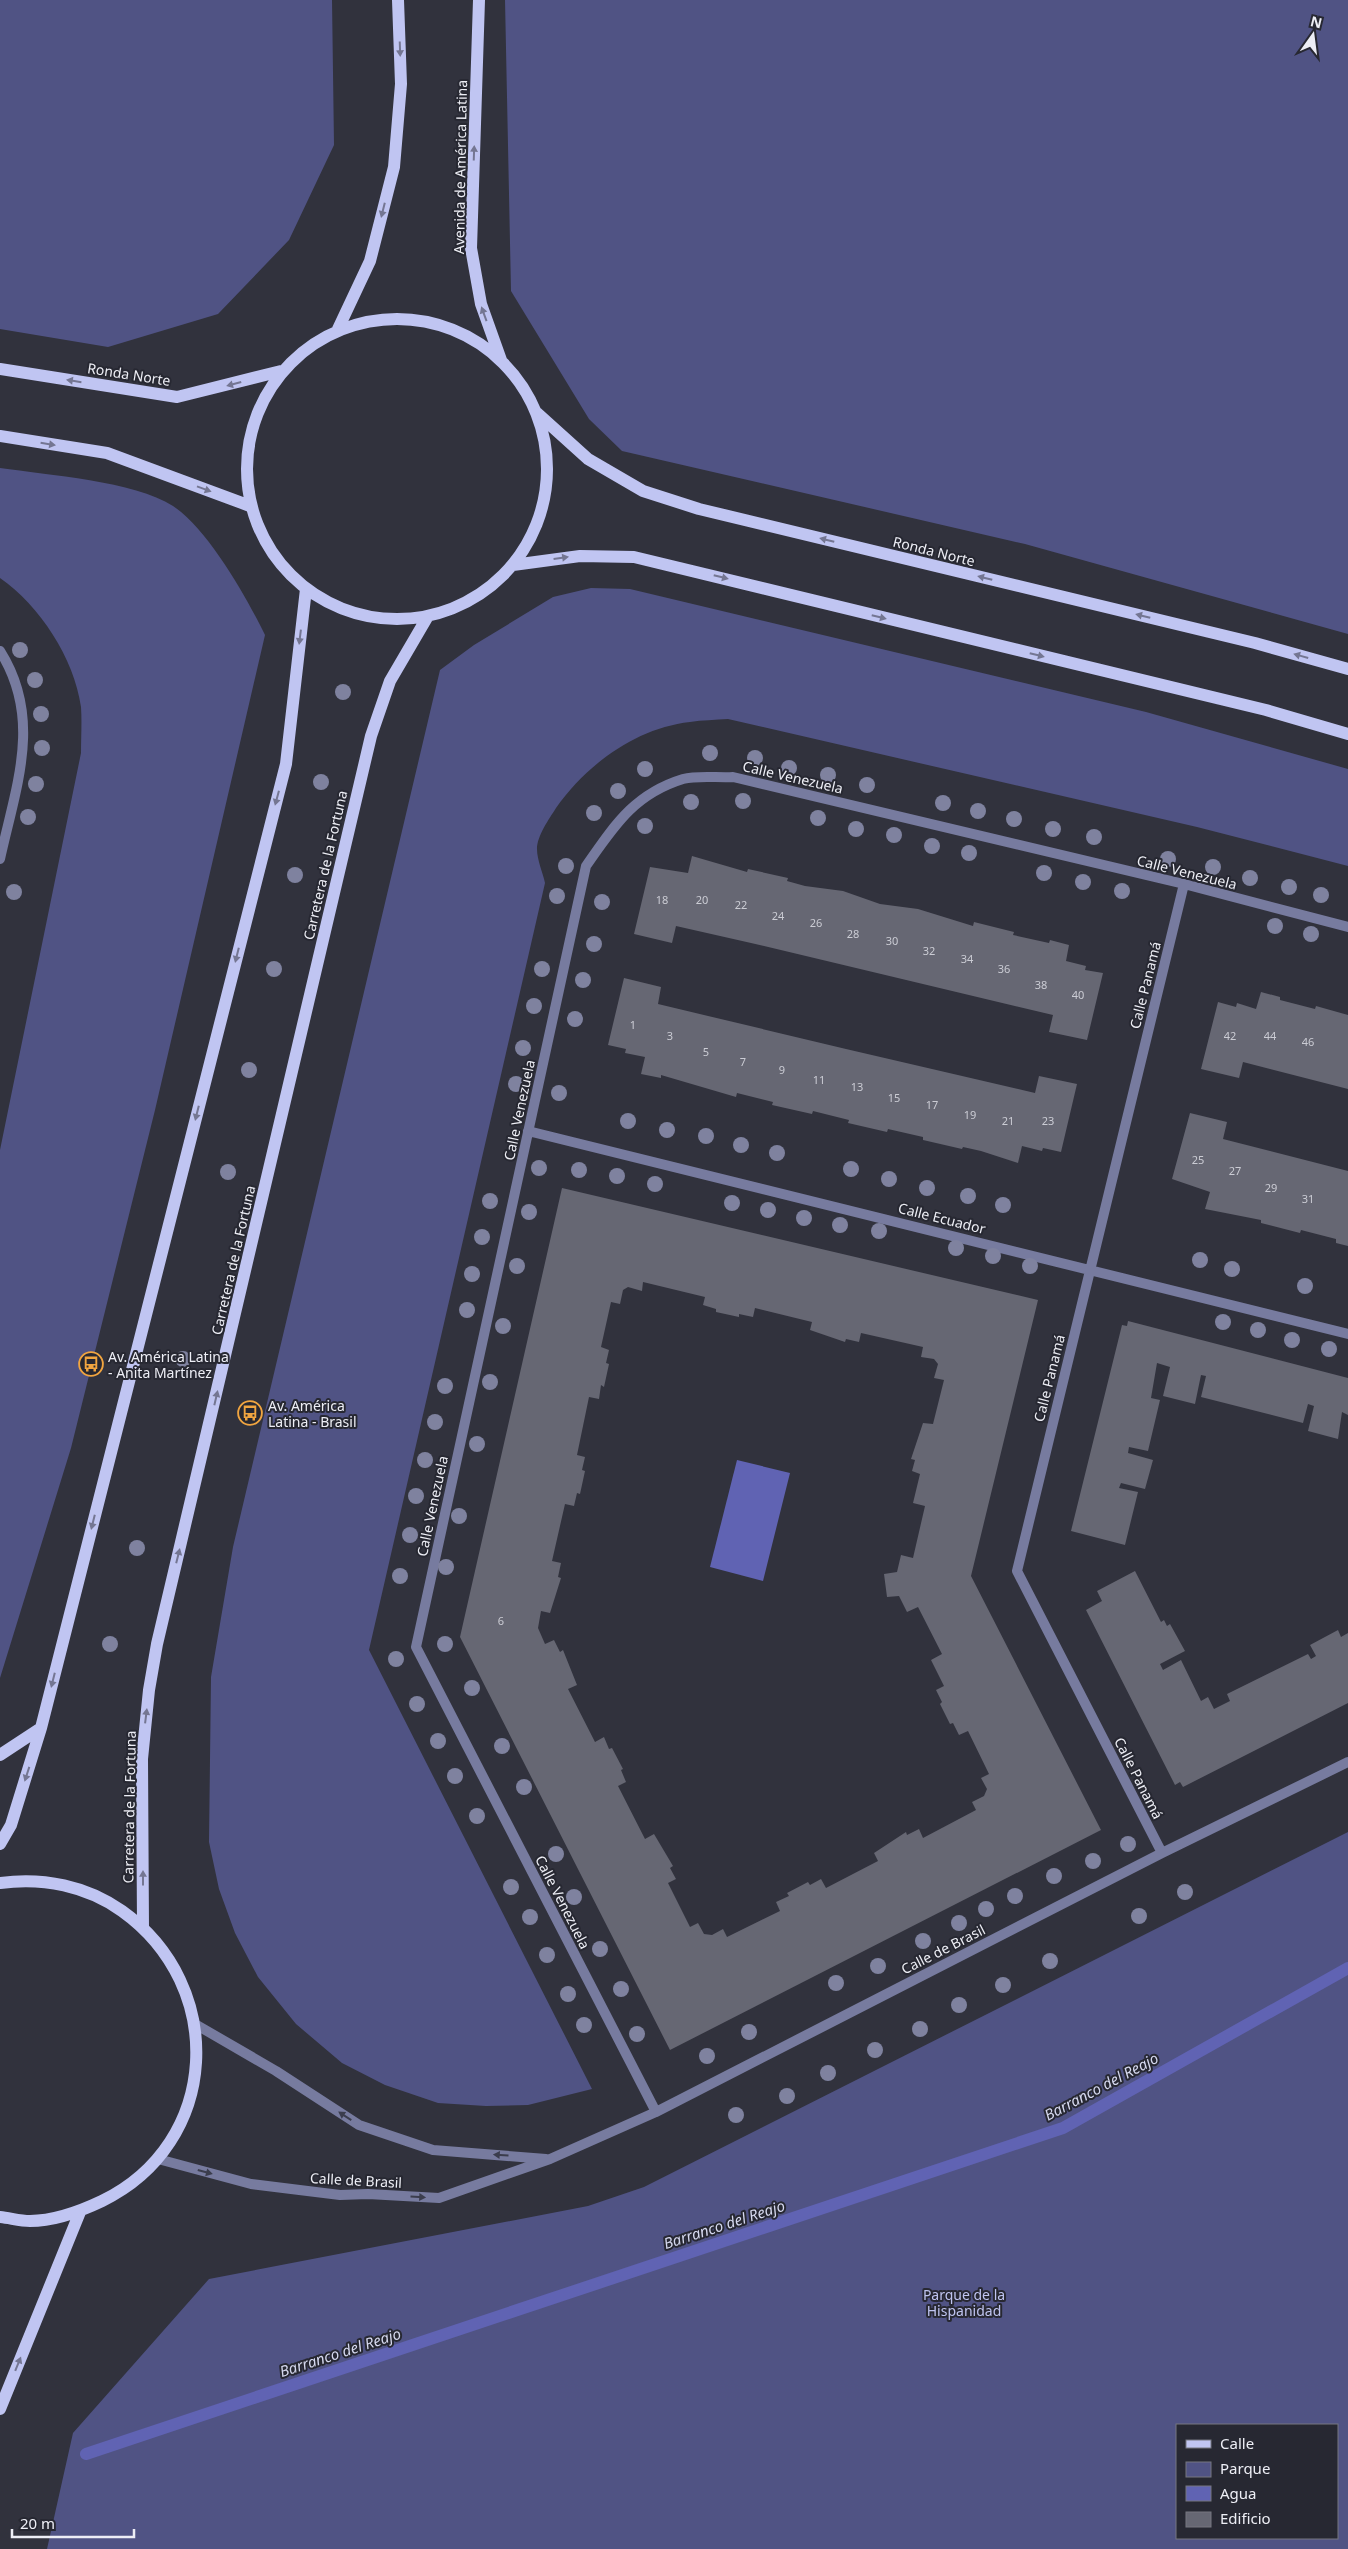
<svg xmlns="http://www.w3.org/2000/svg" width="1348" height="2549" font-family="'Noto Sans',sans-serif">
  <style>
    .green { fill: #505384; fill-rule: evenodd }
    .water { fill: #6063b3 }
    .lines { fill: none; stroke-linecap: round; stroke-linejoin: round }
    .stream { stroke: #6063b3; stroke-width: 12 }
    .building { fill: #666773; fill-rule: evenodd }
    .minor { stroke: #777b9f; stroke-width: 10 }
    .primary { stroke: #c0c5f2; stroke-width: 12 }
    .tree { fill: #7f829f }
    .oneway { fill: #747692 }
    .oneway2 { fill: #3b3d4d }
    .labels { text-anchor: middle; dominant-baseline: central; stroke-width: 4; stroke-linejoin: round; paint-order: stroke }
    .number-label { font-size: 11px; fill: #cbccd4 }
    .street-label { font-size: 14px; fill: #edeef5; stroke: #272832 }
    .poi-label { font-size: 14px; fill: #edeef5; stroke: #272832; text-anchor: start }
    .park-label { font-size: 14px; fill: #bfc4f0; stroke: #272832 }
    .water-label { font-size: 15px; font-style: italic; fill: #d6d9ef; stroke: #272832 }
  </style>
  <rect width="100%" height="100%" fill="#31323d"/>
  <!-- green -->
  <path class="green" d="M0 0H332L334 145 289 240 218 314 108 347 0 329Z
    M505 0H1348V634L1025 544 622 451 589 419 511 291Z
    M0 468C48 475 134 481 173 506 208 529 247 598 265 635L155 1110 71 1448 0 1678V1150L81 753C81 738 82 722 81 707 74 658 40 606 0 578Z
    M591 588 630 589 1146 712 1348 769V866L1197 827 728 719C715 720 702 720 690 722 636 728 586 765 556 808 549 819 537 836 537 849 537 860 543 873 545 883L369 1650 592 2089 528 2105 486 2106 438 2103 385 2085 342 2063 296 2024 258 1977 235 1933 219 1889 209 1842 211 1677 233 1547 440 670 474 645 553 597Z
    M1348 1832V2549H47L73 2433 209 2279 588 2206 644 2187ZM1177 2425H1337V2538H1177Z"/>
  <!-- water -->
  <path class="water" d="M737 1460 790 1473 763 1581 710 1567Z"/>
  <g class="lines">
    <!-- stream -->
    <path class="stream" d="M86 2454 1063 2128 1348 1968"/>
  </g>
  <!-- building -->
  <path class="building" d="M692 856 747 872 748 869 788 878 787 881 805 886 843 891 880 904 918 909 973 926 974 922 1014 932 1013 935 1049 943 1050 940 1069 945 1066 961 1086 966 1085 970 1103 973 1087 1040 1049 1032 1053 1015 751 943 676 926 672 943 634 934 650 867 688 873Z
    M624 978 661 987 658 1004 846 1049 1035 1093 1039 1076 1077 1084 1061 1152 1043 1148 1042 1151 1022 1146 1018 1163 981 1151 963 1147 962 1149 923 1140V1137L888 1129 887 1132 848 1123 849 1120 813 1111 812 1114 772 1105 773 1102 737 1093 736 1097 661 1075V1078L641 1074 645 1057 625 1053 626 1049 608 1045Z
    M1261 992 1280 997V1000L1315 1009 1316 1006 1348 1015V1089L1243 1062 1239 1078 1201 1069 1218 1002 1236 1007 1237 1003 1256 1009Z
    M1190 1113 1227 1122 1223 1139 1348 1171V1246L1336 1243V1239L1301 1230 1300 1233 1261 1223V1220L1205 1209 1210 1192 1172 1179Z
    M562 1188 1038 1300 971 1576 1101 1830 670 2050 460 1637ZM643 1282 705 1297 703 1305 716 1309V1312L739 1317V1314L753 1317 755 1308 812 1322 810 1330 845 1342 846 1339 859 1342 861 1333 923 1347 921 1357 934 1359 938 1364 934 1378 944 1380 933 1424 923 1423 911 1459 915 1460 912 1471 920 1474 913 1503 925 1506 913 1558 901 1555 897 1572 884 1574 887 1597 899 1596 907 1612 918 1607 942 1654 931 1660 944 1686 936 1690 942 1702 940 1704 950 1724 953 1723 959 1735 968 1731 989 1774 981 1778 987 1789 984 1796 972 1802 976 1810 923 1838 919 1829 907 1835 906 1832 874 1853 878 1861 826 1888 821 1879 810 1885 808 1882 787 1893 789 1896 776 1902 780 1911 727 1937 723 1929 712 1935 704 1934 698 1923 690 1927 668 1883 676 1879 670 1868 673 1866 654 1834 645 1839 618 1786 626 1782 621 1770 623 1769 612 1748 609 1749 604 1737 595 1742 568 1689 577 1685 563 1650 560 1652 554 1640 545 1644 538 1628 541 1611 550 1613 561 1578 558 1577 561 1563 552 1561 565 1504 574 1506 577 1493 580 1494 585 1471 582 1470 585 1457 577 1455 589 1397 599 1399 601 1385 604 1387 609 1364 606 1363 609 1350 601 1347 611 1302 620 1304 623 1290 628 1287 642 1291Z
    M1128 1321 1348 1378V1415L1342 1412 1338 1439 1308 1431 1314 1406 1308 1404 1303 1423 1201 1397 1206 1376 1201 1375 1195 1404 1163 1396 1170 1367 1157 1363 1151 1398 1160 1400 1148 1451 1129 1447 1128 1453 1153 1460 1145 1489 1121 1483 1119 1488 1138 1492 1125 1545 1071 1531 1122 1325 1127 1326Z
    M1135 1571 1161 1622 1164 1620 1167 1626 1170 1624 1185 1651 1160 1664 1163 1670 1181 1660 1201 1701 1208 1697 1214 1709 1230 1701 1227 1694 1308 1654 1311 1659 1316 1656 1310 1645 1338 1630 1341 1637 1348 1633V1703L1183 1787 1180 1782 1175 1785 1086 1610 1102 1601 1097 1591Z"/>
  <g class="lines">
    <!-- minor -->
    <path class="minor" d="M0 651C43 719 16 786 0 859
      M528 1131 1348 1334
      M1162 1853 1017 1571 1184 884
      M195 2024 276 2071 359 2125 433 2150 546 2159
      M656 2112 416 1647 586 866C614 826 634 794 683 779 698 775 718 778 733 777L1184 884 1348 927
      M158 2159 251 2184 340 2195 368 2194 439 2198 550 2159 656 2112 1162 1853 1348 1762"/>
    <!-- primary -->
    <path class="primary" d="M479 0 471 248 481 304 501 360
      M247 469a150 150 0 1 1 300 0a150 150 0 1 1-300 0Z
      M338 329 370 261 394 167 401 84 398 0
      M0 369 177 397 281 371
      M537 413 588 459 643 491 699 509 1255 643 1348 669
      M0 436 107 453 250 506
      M513 565 580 556 634 557 1266 710 1348 734
      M0 1755 41 1728
      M0 1844 11 1825 41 1728 286 764 306 589
      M0 1883C43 1877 87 1886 122 1911 227 1986 221 2143 102 2201 81 2211 55 2221 30 2221 20 2221 10 2218 0 2217
      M143 1927 142 1759 149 1690 157 1644 371 736 390 681 428 616
      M0 2409 80 2212"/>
  </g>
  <!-- trees -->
  <g class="tree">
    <circle cx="20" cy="650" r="8"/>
    <circle cx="35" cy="680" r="8"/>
    <circle cx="343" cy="692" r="8"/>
    <circle cx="41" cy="714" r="8"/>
    <circle cx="42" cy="748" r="8"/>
    <circle cx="710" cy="753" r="8"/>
    <circle cx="755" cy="758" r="8"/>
    <circle cx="789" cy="768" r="8"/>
    <circle cx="645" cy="769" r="8"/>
    <circle cx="828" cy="775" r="8"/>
    <circle cx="321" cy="782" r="8"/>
    <circle cx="36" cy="784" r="8"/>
    <circle cx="867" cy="785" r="8"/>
    <circle cx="618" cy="791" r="8"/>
    <circle cx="743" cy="801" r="8"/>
    <circle cx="691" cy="802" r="8"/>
    <circle cx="943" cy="803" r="8"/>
    <circle cx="978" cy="811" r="8"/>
    <circle cx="594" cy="813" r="8"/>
    <circle cx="28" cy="817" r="8"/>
    <circle cx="818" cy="818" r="8"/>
    <circle cx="1014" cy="819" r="8"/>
    <circle cx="645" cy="826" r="8"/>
    <circle cx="856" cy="829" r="8"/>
    <circle cx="1053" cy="829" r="8"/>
    <circle cx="894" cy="835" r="8"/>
    <circle cx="1094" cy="837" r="8"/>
    <circle cx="932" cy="846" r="8"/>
    <circle cx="969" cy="853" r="8"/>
    <circle cx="1168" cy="859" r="8"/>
    <circle cx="566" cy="866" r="8"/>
    <circle cx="1213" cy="867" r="8"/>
    <circle cx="1044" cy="873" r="8"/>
    <circle cx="295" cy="875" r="8"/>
    <circle cx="1250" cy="878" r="8"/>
    <circle cx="1083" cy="882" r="8"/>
    <circle cx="1289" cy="887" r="8"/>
    <circle cx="1122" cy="891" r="8"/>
    <circle cx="14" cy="892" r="8"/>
    <circle cx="1321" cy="895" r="8"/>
    <circle cx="557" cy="896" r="8"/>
    <circle cx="602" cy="902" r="8"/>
    <circle cx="1275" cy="926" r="8"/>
    <circle cx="1311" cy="934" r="8"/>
    <circle cx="594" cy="944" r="8"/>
    <circle cx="274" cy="969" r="8"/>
    <circle cx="542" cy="969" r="8"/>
    <circle cx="583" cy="980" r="8"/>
    <circle cx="534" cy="1006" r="8"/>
    <circle cx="575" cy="1019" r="8"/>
    <circle cx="523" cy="1048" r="8"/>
    <circle cx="249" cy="1070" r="8"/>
    <circle cx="516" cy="1084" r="8"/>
    <circle cx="559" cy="1093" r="8"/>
    <circle cx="628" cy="1121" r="8"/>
    <circle cx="667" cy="1130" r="8"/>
    <circle cx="706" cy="1136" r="8"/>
    <circle cx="741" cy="1145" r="8"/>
    <circle cx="777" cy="1153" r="8"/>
    <circle cx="539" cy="1168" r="8"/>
    <circle cx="851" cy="1169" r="8"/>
    <circle cx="579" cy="1170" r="8"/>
    <circle cx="228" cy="1172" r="8"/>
    <circle cx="617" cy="1176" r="8"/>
    <circle cx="889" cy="1179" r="8"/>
    <circle cx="655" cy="1184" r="8"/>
    <circle cx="927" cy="1188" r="8"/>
    <circle cx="968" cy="1196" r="8"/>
    <circle cx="490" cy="1201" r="8"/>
    <circle cx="732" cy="1203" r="8"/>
    <circle cx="1003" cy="1205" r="8"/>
    <circle cx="768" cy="1210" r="8"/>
    <circle cx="529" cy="1212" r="8"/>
    <circle cx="804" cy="1218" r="8"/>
    <circle cx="840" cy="1225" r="8"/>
    <circle cx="879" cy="1231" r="8"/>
    <circle cx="482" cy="1237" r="8"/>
    <circle cx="956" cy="1248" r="8"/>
    <circle cx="993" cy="1256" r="8"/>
    <circle cx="1200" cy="1260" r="8"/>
    <circle cx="517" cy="1266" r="8"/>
    <circle cx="1030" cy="1266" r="8"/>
    <circle cx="1232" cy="1269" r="8"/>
    <circle cx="472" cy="1274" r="8"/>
    <circle cx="1305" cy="1286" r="8"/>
    <circle cx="467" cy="1310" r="8"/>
    <circle cx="1223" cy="1322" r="8"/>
    <circle cx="503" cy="1326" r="8"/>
    <circle cx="1258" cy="1330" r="8"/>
    <circle cx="1292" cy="1340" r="8"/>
    <circle cx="1329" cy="1349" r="8"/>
    <circle cx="183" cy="1359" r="8"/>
    <circle cx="490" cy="1382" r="8"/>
    <circle cx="445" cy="1386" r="8"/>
    <circle cx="435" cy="1422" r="8"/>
    <circle cx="477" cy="1444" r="8"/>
    <circle cx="425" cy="1460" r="8"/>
    <circle cx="416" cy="1496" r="8"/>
    <circle cx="459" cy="1516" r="8"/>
    <circle cx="410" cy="1535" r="8"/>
    <circle cx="137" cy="1548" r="8"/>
    <circle cx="446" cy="1567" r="8"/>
    <circle cx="400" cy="1576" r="8"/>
    <circle cx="110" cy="1644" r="8"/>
    <circle cx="445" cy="1644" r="8"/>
    <circle cx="396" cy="1659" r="8"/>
    <circle cx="472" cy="1688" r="8"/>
    <circle cx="417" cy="1704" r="8"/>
    <circle cx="438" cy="1741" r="8"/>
    <circle cx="502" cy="1746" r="8"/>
    <circle cx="455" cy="1776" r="8"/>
    <circle cx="524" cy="1787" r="8"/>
    <circle cx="477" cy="1816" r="8"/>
    <circle cx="1128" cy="1844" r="8"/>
    <circle cx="556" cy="1854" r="8"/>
    <circle cx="1093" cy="1861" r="8"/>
    <circle cx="1054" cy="1876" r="8"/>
    <circle cx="511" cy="1887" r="8"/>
    <circle cx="1185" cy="1892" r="8"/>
    <circle cx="1015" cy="1896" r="8"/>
    <circle cx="574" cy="1897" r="8"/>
    <circle cx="986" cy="1909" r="8"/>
    <circle cx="1139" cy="1916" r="8"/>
    <circle cx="530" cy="1917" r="8"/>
    <circle cx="959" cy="1923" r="8"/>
    <circle cx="923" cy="1941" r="8"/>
    <circle cx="600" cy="1949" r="8"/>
    <circle cx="547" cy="1955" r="8"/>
    <circle cx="1050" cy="1961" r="8"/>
    <circle cx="878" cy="1966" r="8"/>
    <circle cx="836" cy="1983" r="8"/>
    <circle cx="1003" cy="1985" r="8"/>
    <circle cx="621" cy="1989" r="8"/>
    <circle cx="568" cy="1994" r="8"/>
    <circle cx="959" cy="2005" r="8"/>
    <circle cx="584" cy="2025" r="8"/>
    <circle cx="920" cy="2029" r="8"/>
    <circle cx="749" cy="2032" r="8"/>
    <circle cx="637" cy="2034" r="8"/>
    <circle cx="875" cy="2050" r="8"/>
    <circle cx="707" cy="2056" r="8"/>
    <circle cx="828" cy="2073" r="8"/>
    <circle cx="787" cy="2096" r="8"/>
    <circle cx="736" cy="2115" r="8"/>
  </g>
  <!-- one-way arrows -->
  <defs><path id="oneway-solid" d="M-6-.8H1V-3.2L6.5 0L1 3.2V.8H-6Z" transform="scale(1.25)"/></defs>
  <g class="oneway">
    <use href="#oneway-solid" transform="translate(400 49) rotate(88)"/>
    <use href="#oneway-solid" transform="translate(474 153) rotate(-88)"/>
    <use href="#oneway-solid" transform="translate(383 210) rotate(104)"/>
    <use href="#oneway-solid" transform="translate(484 314) rotate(-110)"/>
    <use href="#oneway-solid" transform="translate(74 381) rotate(-171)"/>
    <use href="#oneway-solid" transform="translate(234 384) rotate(165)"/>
    <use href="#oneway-solid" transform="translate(48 444) rotate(9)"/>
    <use href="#oneway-solid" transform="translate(204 489) rotate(20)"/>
    <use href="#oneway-solid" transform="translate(827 540) rotate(-166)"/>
    <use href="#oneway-solid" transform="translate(561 558) rotate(-8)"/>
    <use href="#oneway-solid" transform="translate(721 577) rotate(14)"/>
    <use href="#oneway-solid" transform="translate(985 578) rotate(-166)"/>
    <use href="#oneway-solid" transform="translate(1143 616) rotate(-166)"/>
    <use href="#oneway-solid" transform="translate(879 617) rotate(14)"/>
    <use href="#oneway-solid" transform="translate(300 637) rotate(97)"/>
    <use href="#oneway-solid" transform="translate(1037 655) rotate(14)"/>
    <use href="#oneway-solid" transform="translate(1301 656) rotate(-164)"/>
    <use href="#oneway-solid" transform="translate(277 798) rotate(105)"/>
    <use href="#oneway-solid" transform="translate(237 955) rotate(104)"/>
    <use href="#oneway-solid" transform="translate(197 1113) rotate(104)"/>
    <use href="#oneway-solid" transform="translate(216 1398) rotate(-77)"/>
    <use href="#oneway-solid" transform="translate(93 1522) rotate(104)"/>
    <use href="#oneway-solid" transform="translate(178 1556) rotate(-76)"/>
    <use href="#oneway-solid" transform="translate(53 1680) rotate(104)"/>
    <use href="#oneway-solid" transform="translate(146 1716) rotate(-83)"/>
    <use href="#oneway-solid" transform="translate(27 1774) rotate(108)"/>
    <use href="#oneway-solid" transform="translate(143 1878) rotate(-90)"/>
    <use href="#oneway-solid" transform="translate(18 2364) rotate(-68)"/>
  </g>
  <g class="oneway2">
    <use href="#oneway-solid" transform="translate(345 2116) rotate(-147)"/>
    <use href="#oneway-solid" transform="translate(501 2155) rotate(-176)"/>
    <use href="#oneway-solid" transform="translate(205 2172) rotate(15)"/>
    <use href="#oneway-solid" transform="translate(418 2197) rotate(3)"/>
  </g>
  <!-- icons -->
  <defs>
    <g id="bus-ring" transform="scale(1.25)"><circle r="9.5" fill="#272832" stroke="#f1a540" stroke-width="1.5"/><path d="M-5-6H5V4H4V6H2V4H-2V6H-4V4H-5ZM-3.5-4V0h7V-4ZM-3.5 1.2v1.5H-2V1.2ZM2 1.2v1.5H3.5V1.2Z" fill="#f1a540"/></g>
  </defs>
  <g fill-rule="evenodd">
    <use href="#bus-ring" x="91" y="1364"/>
    <use href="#bus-ring" x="250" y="1413"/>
  </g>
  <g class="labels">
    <!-- number labels -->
    <g class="number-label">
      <text x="662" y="899">18</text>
      <text x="702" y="899">20</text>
      <text x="741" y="904">22</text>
      <text x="778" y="915">24</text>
      <text x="816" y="922">26</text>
      <text x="853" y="933">28</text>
      <text x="892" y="940">30</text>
      <text x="929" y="950">32</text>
      <text x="967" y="958">34</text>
      <text x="1004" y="968">36</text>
      <text x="1041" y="984">38</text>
      <text x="1078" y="994">40</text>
      <text x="633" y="1024">1</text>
      <text x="670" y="1035">3</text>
      <text x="1230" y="1035">42</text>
      <text x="1270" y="1035">44</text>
      <text x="1308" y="1041">46</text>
      <text x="706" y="1051">5</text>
      <text x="743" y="1061">7</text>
      <text x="782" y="1069">9</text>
      <text x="819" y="1079">11</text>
      <text x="857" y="1086">13</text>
      <text x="894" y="1097">15</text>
      <text x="932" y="1104">17</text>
      <text x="970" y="1114">19</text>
      <text x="1008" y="1120">21</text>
      <text x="1048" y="1120">23</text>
      <text x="1198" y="1159">25</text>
      <text x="1235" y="1170">27</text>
      <text x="1271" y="1187">29</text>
      <text x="1308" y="1198">31</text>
      <text x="501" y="1620">6</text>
    </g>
    <!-- street labels -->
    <g class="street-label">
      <text transform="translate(460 167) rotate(-89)">Avenida de América Latina</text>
      <text transform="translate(129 374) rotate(9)">Ronda Norte</text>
      <text transform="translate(934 551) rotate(14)">Ronda Norte</text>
      <text transform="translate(793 777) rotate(13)">Calle Venezuela</text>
      <text transform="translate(325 865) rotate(-77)">Carretera de la Fortuna</text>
      <text transform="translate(1187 872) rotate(14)">Calle Venezuela</text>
      <text transform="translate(1145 985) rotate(-76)">Calle Panamá</text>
      <text transform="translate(519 1110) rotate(-78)">Calle Venezuela</text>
      <text transform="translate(942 1218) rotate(14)">Calle Ecuador</text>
      <text transform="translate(233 1260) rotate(-77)">Carretera de la Fortuna</text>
      <text transform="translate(1049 1378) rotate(-76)">Calle Panamá</text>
      <text transform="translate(432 1506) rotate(-78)">Calle Venezuela</text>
      <text transform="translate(1139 1778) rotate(63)">Calle Panamá</text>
      <text transform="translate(129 1807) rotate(-89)">Carretera de la Fortuna</text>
      <text transform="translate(563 1902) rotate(63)">Calle Venezuela</text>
      <text transform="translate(943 1949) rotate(-27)">Calle de Brasil</text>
      <text transform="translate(356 2180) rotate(3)">Calle de Brasil</text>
    </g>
    <!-- poi labels -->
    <g class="poi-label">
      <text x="108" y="1356">Av. América Latina<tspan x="108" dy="16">- Anita Martínez</tspan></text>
      <text x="268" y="1405">Av. América<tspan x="268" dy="16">Latina - Brasil</tspan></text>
    </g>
    <!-- park labels -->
    <g class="park-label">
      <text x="964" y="2294">Parque de la<tspan x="964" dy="16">Hispanidad</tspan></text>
    </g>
    <!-- water labels -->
    <g class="water-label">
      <text transform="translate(1101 2086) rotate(-28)">Barranco del Reajo</text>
      <text transform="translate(724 2224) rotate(-18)">Barranco del Reajo</text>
      <text transform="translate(340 2352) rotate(-18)">Barranco del Reajo</text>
    </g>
  </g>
  <!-- legend -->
  <rect x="1176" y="2424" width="162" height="115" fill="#272832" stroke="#767780"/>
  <rect x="1186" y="2440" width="25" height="8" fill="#c0c5f2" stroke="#767780"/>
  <text x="1220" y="2449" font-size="15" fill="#edeef5">Calle</text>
  <rect x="1186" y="2462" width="25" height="15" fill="#505384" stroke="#767780"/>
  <text x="1220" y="2474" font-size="15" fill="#edeef5">Parque</text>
  <rect x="1186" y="2486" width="25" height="15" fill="#6063b3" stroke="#767780"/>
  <text x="1220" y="2499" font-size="15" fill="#edeef5">Agua</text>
  <rect x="1186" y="2512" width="25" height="15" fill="#666773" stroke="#767780"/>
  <text x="1220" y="2524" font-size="15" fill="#edeef5">Edificio</text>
  <!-- north arrow -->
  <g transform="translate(1313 35) rotate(14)" stroke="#272832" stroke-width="4" paint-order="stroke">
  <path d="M0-4L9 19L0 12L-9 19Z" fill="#edeef5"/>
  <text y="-8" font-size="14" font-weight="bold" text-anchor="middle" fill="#edeef5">N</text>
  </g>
  <!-- scale -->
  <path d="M12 2529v8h122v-8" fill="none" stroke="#edeef5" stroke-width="2.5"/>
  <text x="20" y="2529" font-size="15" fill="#edeef5" stroke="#272832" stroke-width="4" paint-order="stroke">20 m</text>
</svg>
